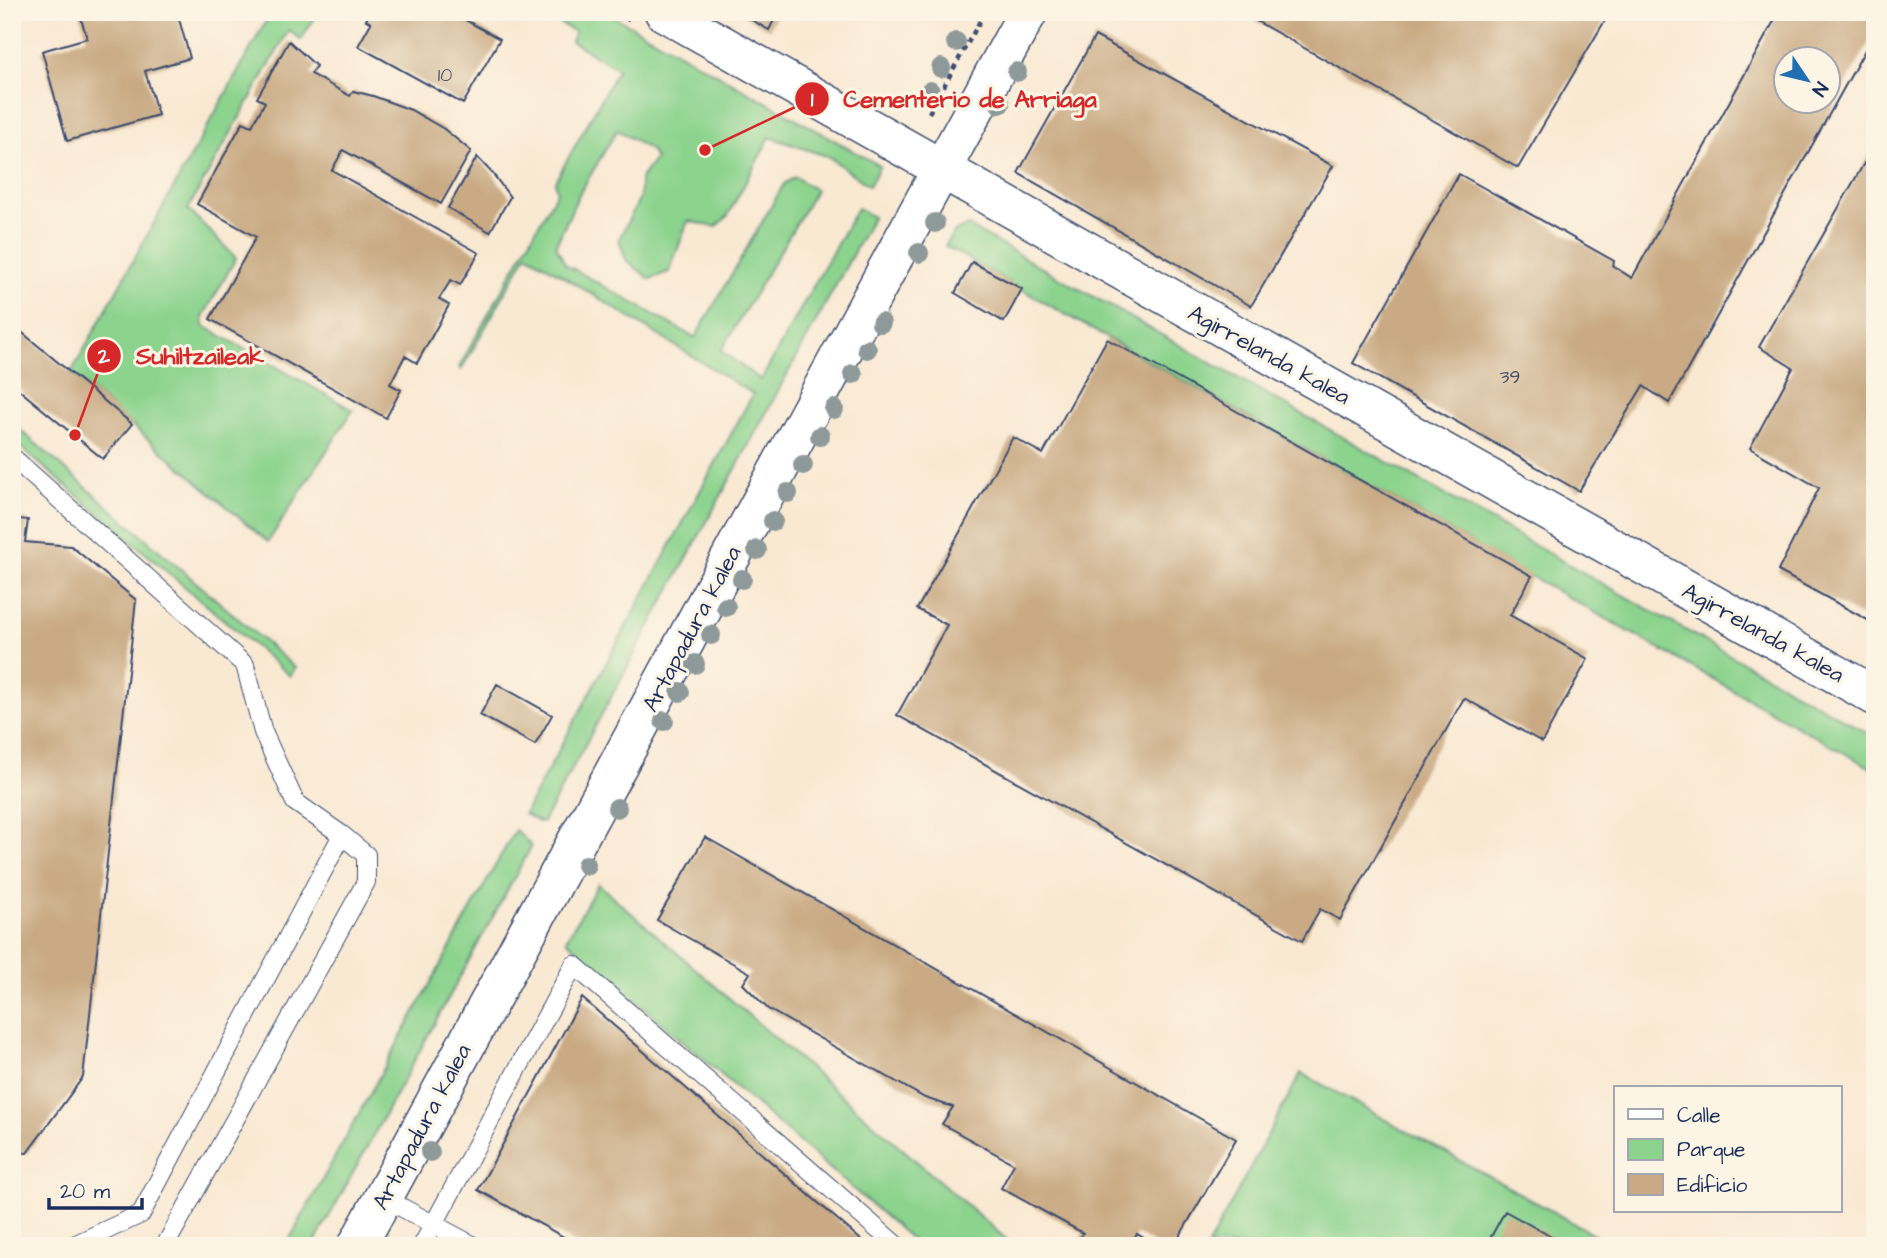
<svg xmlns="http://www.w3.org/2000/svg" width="1887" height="1258" font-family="'Architects Daughter',sans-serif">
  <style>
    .green { fill: #8cd38e; stroke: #548176; stroke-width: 2 }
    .building { fill: #c9aa84; fill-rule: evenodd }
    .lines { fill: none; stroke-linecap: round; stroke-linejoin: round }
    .service-casing { stroke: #3c4b70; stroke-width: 20 }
    .tertiary-casing { stroke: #3c4b70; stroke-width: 41 }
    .path { stroke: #3c4b70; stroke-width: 4.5; stroke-dasharray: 5 5; stroke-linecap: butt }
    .service { stroke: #fff; stroke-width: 18 }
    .tertiary { stroke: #fff; stroke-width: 38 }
    .tree { fill: #8e9999 }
    .labels { text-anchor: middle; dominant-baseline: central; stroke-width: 6; stroke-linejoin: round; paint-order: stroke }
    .number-label { font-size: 19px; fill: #464e68 }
    .street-label { font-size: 23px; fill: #1b2f5e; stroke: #fcf5e5 }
    .leader { fill: none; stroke: #d62828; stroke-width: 2.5 }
    .callout-dot { fill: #d62828; stroke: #fcf5e5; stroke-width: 2.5 }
    .mark-label { font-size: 21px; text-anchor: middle; font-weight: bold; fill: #fff }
    .callout-label { font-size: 24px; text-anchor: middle; font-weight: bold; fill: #d62828; stroke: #fcf5e5; stroke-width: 6; stroke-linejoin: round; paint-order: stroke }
  </style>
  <rect width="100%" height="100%" fill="#fcf5e5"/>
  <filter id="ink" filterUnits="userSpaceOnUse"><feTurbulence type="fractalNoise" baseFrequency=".0143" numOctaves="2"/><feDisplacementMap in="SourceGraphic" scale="14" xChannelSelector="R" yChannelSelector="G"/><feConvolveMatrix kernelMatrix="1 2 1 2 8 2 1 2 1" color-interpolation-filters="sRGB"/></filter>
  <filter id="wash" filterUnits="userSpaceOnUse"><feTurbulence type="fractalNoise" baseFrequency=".00686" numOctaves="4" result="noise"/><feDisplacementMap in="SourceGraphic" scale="28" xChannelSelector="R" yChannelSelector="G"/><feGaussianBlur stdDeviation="1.57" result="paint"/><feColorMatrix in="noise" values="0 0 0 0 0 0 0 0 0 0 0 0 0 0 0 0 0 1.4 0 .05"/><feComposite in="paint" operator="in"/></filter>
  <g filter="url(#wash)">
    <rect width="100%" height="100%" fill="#f9e9d3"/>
    <!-- green -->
    <path class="green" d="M271 12H318L301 40 289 30 188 209 236 258 203 317 204 326 353 410 268 542 71 373Z
      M539 12H606L880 166 869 186 829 157 770 137 727 217 716 227 688 221 669 272 650 279 626 260 619 239 640 198V179L655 159 650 150 617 130 578 196 556 245 565 264 695 338 784 184 795 177 816 190 721 351 761 380 857 208 873 217 543 822H539L524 814 753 394 527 254 461 370 459 367 557 192 555 182 618 69 571 41 575 32Z
      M968 226 1875 737V770C1565 594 1254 422 945 246 951 236 956 228 968 226Z
      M12 423 295 668 290 676 12 440Z
      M515 830 530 844 531 847 313 1246H286Z
      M598 884 1014 1246H919L566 940Z
      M1301 1073 1615 1246H1208Z"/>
    <g id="blocks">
      <!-- building -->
      <path class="building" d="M79 12H177L190 58 145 71 158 115 67 141 42 51 87 38Z
        M371 12H451L500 39 463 104 358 46 371 23 366 20Z
        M738 12H778L769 30Z
        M1240 12H1610L1518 168Z
        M1779 12H1875V32L1669 403 1643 386 1579 491 1353 363 1459 174 1614 261 1613 266 1632 278ZM1786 60H1828V102H1786Z
        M1095 36 1333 166 1251 306 1018 173Z
        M289 41 316 66 311 74 350 96 353 91 373 96 411 110 444 129 471 151 441 204 343 150 332 170 479 253 460 285 451 280 439 299 449 305 417 363 405 356 390 384 401 390 386 418 210 319 256 237 197 204 243 122 252 126 265 102 257 98Z
        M1875 144V624L1778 571 1819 488 1750 448 1793 368 1759 347Z
        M477 157 493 174 510 197 490 232 448 208Z
        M972 262 1022 289 1004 322 955 293Z
        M12 324 132 424 103 459 12 384Z
        M1107 339 1532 576 1510 615 1588 659 1542 742 1464 698 1340 920 1320 909 1302 941 897 715 947 625 917 609 1013 437 1043 454Z
        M12 518 28 520 25 542 71 546 136 600 83 1077 27 1153 12 1152Z
        M497 684 552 715 535 745 480 715Z
        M705 837 1236 1139 1174 1246H1157L1137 1234 1130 1246H1076L1083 1233 1001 1188 1014 1164 942 1124 953 1107 925 1098 768 1009 743 984 750 973 657 920Z
        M582 998 868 1246H580L478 1190Z
        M1505 1211 1568 1246H1486Z"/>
    </g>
  </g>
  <g filter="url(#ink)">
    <use href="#blocks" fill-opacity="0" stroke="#3c4b70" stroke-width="2"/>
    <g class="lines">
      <!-- service casing -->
      <g class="service-casing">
        <path id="service" d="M12 457 245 665 263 732 295 802 342 835
          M384 1198 474 1246
          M72 1246 141 1214 342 835 366 855V882L165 1246
          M422 1246 574 965 897 1246"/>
      </g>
      <!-- tertiary casing -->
      <g class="tertiary-casing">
        <path id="tertiary" d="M664 12 1875 696
          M357 1246 923 203 1028 12"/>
      </g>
      <!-- path -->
      <path class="path" d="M616 12 630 20
        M929 113 985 12"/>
      <!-- service -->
      <use href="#service" class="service"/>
      <!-- tertiary -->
      <use href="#tertiary" class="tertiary"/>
    </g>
    <!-- trees -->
    <g class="tree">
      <circle cx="956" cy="42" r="10"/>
      <circle cx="941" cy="68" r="10"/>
      <circle cx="1017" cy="72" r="10"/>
      <circle cx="930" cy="91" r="10"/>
      <circle cx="1000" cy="104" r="10"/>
      <circle cx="935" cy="223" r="10"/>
      <circle cx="919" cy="253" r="10"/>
      <circle cx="881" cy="323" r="10"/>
      <circle cx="867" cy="349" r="10"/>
      <circle cx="853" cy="374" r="10"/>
      <circle cx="834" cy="409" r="10"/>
      <circle cx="820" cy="436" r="10"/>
      <circle cx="803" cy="465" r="10"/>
      <circle cx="788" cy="493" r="10"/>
      <circle cx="773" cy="521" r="10"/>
      <circle cx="757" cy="550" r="10"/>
      <circle cx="742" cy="579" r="10"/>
      <circle cx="726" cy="607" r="10"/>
      <circle cx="711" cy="635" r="10"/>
      <circle cx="695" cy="664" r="10"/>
      <circle cx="680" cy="692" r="10"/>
      <circle cx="664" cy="721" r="10"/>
      <circle cx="617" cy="808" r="10"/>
      <circle cx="586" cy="865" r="10"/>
      <circle cx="430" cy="1152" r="10"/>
    </g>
  </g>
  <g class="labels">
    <!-- number labels -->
    <g class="number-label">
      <text x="445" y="75">10</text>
      <text x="1510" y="377">39</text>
    </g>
    <!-- street labels -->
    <g class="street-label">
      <text transform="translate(1269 355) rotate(29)">Agirrelanda kalea</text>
      <text transform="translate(692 629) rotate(-62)">Artapadura kalea</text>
      <text transform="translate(1763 633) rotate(29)">Agirrelanda kalea</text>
      <text transform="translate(422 1127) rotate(-62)">Artapadura kalea</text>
    </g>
  </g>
  <!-- callouts -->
  <path class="leader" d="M705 150L812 99M75 435L104 356"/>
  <g class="callout-dot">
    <circle cx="705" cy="150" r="7"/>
    <circle cx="75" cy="435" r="7"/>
    <circle cx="812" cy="99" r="18"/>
    <circle cx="104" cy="356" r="18"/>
  </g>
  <g class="mark-label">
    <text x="812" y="106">1</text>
    <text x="104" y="363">2</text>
  </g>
  <g class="callout-label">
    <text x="970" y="107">Cementerio de Arriaga</text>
    <text x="200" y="364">Suhiltzaileak</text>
  </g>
  <!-- margin -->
  <rect width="1887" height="1258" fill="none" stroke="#fcf5e5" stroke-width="42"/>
  <!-- legend -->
  <rect x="1614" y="1086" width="228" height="126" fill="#fcf5e5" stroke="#a2a6af" stroke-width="2"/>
  <rect x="1628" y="1109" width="35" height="10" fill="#ffffff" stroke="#a2a6af" stroke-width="2"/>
  <text x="1677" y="1122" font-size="21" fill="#1b2f5e">Calle</text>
  <rect x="1628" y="1139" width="35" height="21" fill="#8cd38e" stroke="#a2a6af" stroke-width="2"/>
  <text x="1677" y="1156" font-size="21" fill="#1b2f5e">Parque</text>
  <rect x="1628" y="1174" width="35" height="21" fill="#c9aa84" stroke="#a2a6af" stroke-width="2"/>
  <text x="1677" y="1192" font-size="21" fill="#1b2f5e">Edificio</text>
  <!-- north arrow -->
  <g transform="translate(1807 80) rotate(125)"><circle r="33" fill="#fcf5e5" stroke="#a2a6af" stroke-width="2"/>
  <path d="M0-5L12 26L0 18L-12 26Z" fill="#1f6fb2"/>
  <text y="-10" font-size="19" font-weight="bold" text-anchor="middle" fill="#1b2f5e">N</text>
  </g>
  <!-- scale -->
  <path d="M49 1198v10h93v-10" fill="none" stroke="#1b2f5e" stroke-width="3.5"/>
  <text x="60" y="1198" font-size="21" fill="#1b2f5e" stroke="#fcf5e5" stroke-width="5" paint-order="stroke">20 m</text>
</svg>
